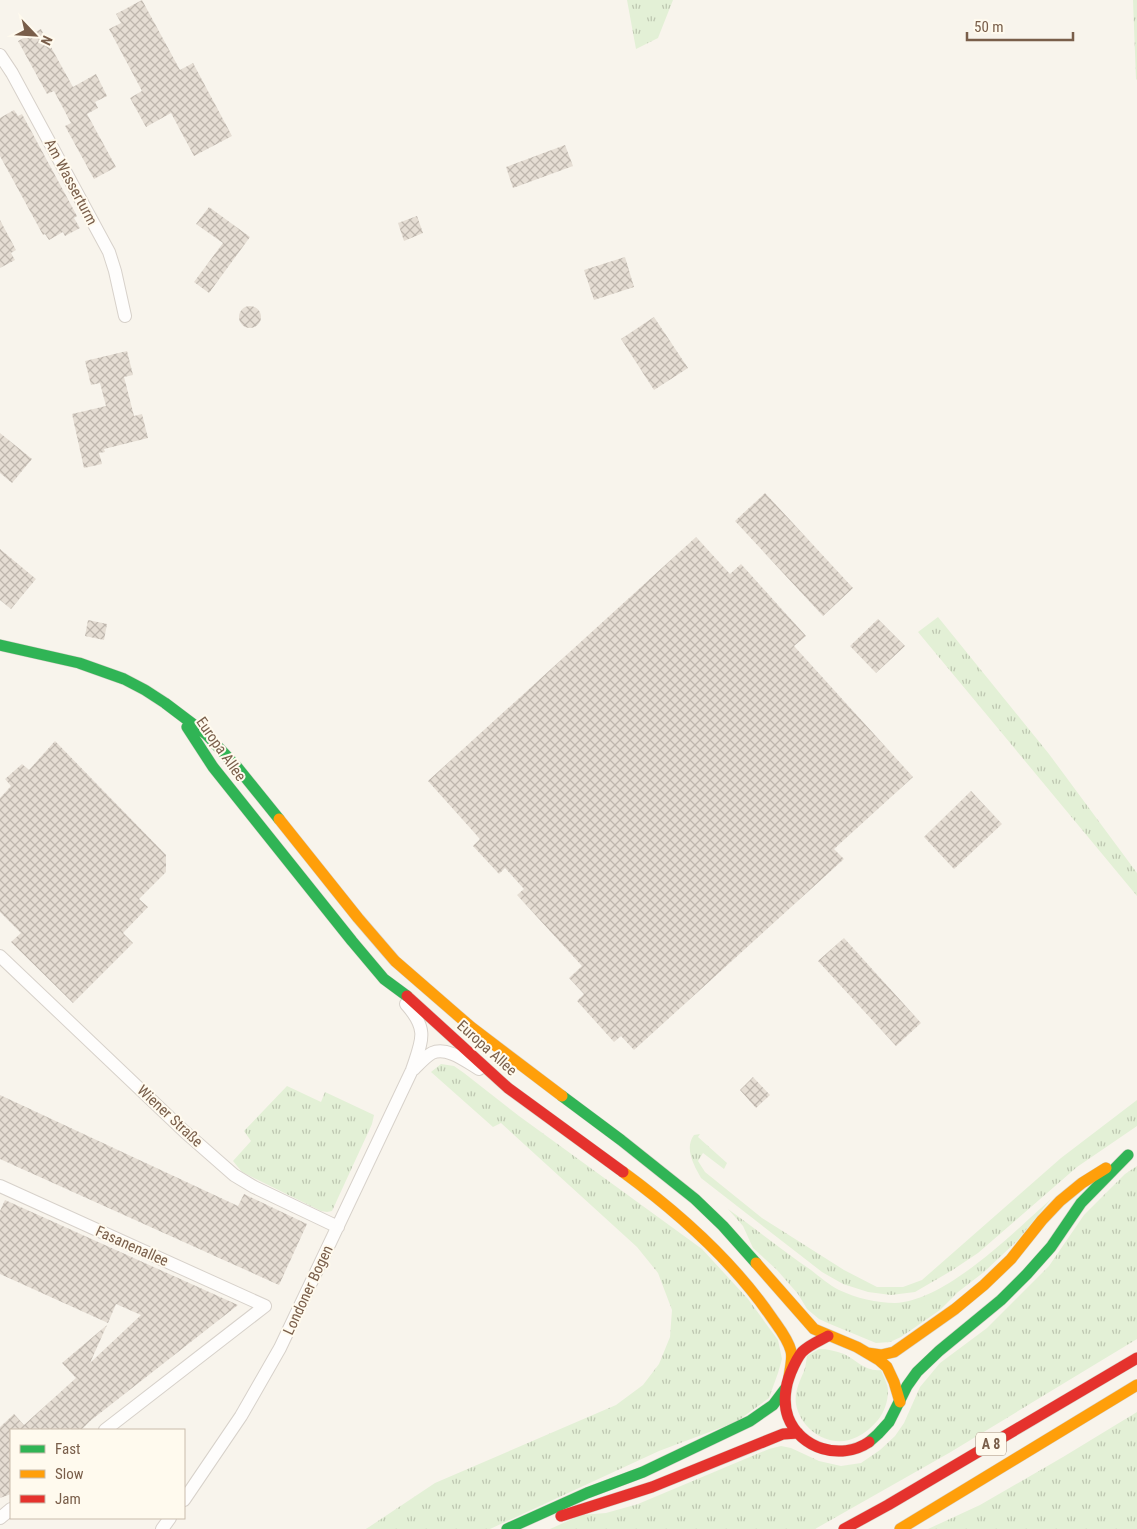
<svg xmlns="http://www.w3.org/2000/svg" width="1137" height="1529" font-family="'Roboto Condensed',sans-serif">
  <style>
    .grass { fill: url(#grass-tufts) }
    .building { fill: url(#building-cross-hatch) }
    .lines { fill: none; stroke-linecap: round; stroke-linejoin: round }
    .street-casing { stroke: #d7d1ca; stroke-width: 14 }
    .fast-casing { stroke: #d6d0c7; stroke-width: 12 }
    .slow-casing { stroke: #d6d0c7; stroke-width: 12 }
    .jam-casing { stroke: #d6d0c7; stroke-width: 12 }
    .street { stroke: #fefdfc; stroke-width: 12 }
    .fast { stroke: #30b455; stroke-width: 11 }
    .slow { stroke: #ff9f0a; stroke-width: 11 }
    .jam { stroke: #e5322d; stroke-width: 11 }
    .labels { text-anchor: middle; dominant-baseline: central; stroke-width: 4; stroke-linejoin: round; paint-order: stroke }
    .shield { fill: #fffaee; stroke: #a18d7b; stroke-width: 1 }
    .shield-label { font-size: 14px; font-weight: bold; fill: #795e4a }
    .street-label { font-size: 15px; fill: #795e4a; stroke: #fffaee }
  </style>
  <defs>
    <pattern id="grass-tufts" width="24" height="20" patternUnits="userSpaceOnUse" patternTransform="scale(1.25)"><rect width="24" height="20" fill="#e3f0d6"/><path d="M3 7l-1-3M5 7V3M7 7l1-3M15 17l-1-3M17 17v-4M19 17l1-3" fill="none" stroke="#bdc6b0"/></pattern>
    <pattern id="building-cross-hatch" width="8" height="8" patternUnits="userSpaceOnUse" patternTransform="scale(1.25)"><rect width="8" height="8" fill="#e5ddd3"/><path d="M0 0l8 8M0 8l8-8" fill="none" stroke="#beb6ad"/></pattern>
  </defs>
  <rect width="100%" height="100%" fill="#f8f4ec"/>
  <!-- grass -->
  <path class="grass" d="M627 0H673L658 38 636 49Z
    M1133 0H1137V79L1136 80Z
    M938 617 1049 754 1137 873V896L918 632Z
    M441 1064 454 1066 464 1073 519 1116 702 1249 748 1299 778 1340 782 1359 778 1373 769 1398 736 1422 659 1451 490 1529H366L435 1483 616 1405 643 1385 659 1364 670 1337 672 1310 658 1273 637 1247 501 1123 493 1127 431 1072Z
    M287 1086 321 1102 325 1092 374 1115 372 1124 332 1211 327 1212 321 1211 242 1172 233 1161 251 1141 244 1131Z
    M1137 1100V1126L1077 1167 978 1253 951 1271 915 1292 891 1295 868 1292 843 1284 822 1272 701 1178C694 1166 684 1148 694 1135L700 1134 698 1137 727 1163 724 1169 703 1153 698 1161 705 1172 762 1218 844 1270 877 1287H903L922 1280 1061 1158Z
    M1137 1166V1339L949 1453 815 1529H550L581 1515 606 1513 638 1504 769 1449 781 1446 791 1448 819 1461 841 1466 861 1463 880 1450 895 1436 904 1423 920 1387 940 1363 987 1328 1049 1266 1084 1215 1125 1174Z
    M1051 1199 1017 1241 984 1272 958 1292 940 1310 901 1337 890 1342 876 1343 830 1324 819 1319 807 1309 798 1294 777 1270 753 1248 743 1226 728 1209C756 1229 783 1251 811 1270 820 1277 829 1285 839 1290 856 1298 877 1303 895 1303 946 1301 1014 1232 1051 1199Z
    M819 1349C828 1349 836 1351 844 1354 856 1360 866 1372 881 1370 883 1376 888 1384 888 1391 888 1402 884 1412 878 1420 872 1427 865 1433 857 1437 831 1450 801 1431 796 1404 794 1392 800 1381 804 1371 806 1366 806 1361 807 1356Z
    M1137 1412V1529H928L980 1505 1063 1457Z"/>
  <!-- building -->
  <path class="building" d="M142 0 180 70 193 63 232 136 194 156 171 113 146 127 130 98 142 91 109 29 121 23 116 14Z
    M41 29 73 87 96 74 107 96 95 102 98 108 87 114 116 167 94 179 65 126 71 123 54 91 47 94 18 41Z
    M14 110 18 116 22 114 77 216 74 218 80 228 65 236 63 232 49 240 45 234 43 235 0 156V118Z
    M565 145 573 166 513 188 506 167Z
    M209 207 250 237 209 293 194 282 223 243 196 224Z
    M417 216 423 233 404 241 398 223Z
    M0 220 16 250 11 253 15 260 0 268Z
    M625 257 634 287 594 300 584 270Z
    M239 317a11 11 0 1 1 22 0a11 11 0 1 1-22 0Z
    M654 317 688 368 654 390 621 339Z
    M127 351 133 375 124 377 134 416 142 414 148 438 104 449 105 452 99 453 102 464 84 468 72 414 106 406 100 383 91 385 85 361Z
    M0 433 32 459 12 483 0 473Z
    M765 493 853 588 823 616 735 521Z
    M696 537 730 574 741 564 806 636 794 646 913 777 834 849 844 859 634 1050 621 1036 614 1042 577 1001 584 994 569 978 582 966 517 895 524 889 505 868 499 874 473 846 480 839 428 781Z
    M0 549 36 579 11 609 0 600Z
    M878 619 905 646 876 673 850 646Z
    M88 620 107 624 104 640 85 636Z
    M55 741 166 855V872L139 899 148 907 123 933 133 943 73 1003 11 942 21 933 0 912V798L11 786 5 779 22 764 29 770Z
    M971 791 1002 824 954 869 924 837Z
    M844 938 921 1023 896 1046 818 961Z
    M753 1077 770 1095 756 1108 740 1090Z
    M0 1095 238 1206 244 1194 307 1224 279 1285 0 1159Z
    M5 1200 238 1305 90 1421 81 1430H11V1494L0 1498V1427L14 1414 24 1425 76 1378 62 1363 107 1325 90 1363 141 1315 116 1304 108 1323 0 1274V1211Z"/>
  <g class="lines">
    <!-- street casing -->
    <g class="street-casing">
      <path id="street" d="M0 55 12 73 109 252 115 271 125 316
        M0 956 185 1132 234 1175 254 1187 338 1227
        M414 1069C419 1064 425 1057 432 1053 447 1046 467 1062 479 1069
        M0 1186 265 1306 105 1430
        M184 1500 241 1416 280 1348 412 1070C422 1040 429 1030 406 1004
        M0 1518 11 1509
        M162 1529 170 1518"/>
    </g>
    <!-- fast casing -->
    <g class="fast-casing">
      <path id="fast" d="M0 645 79 663 124 679 145 690 165 703 206 734 237 767 279 819
        M187 727 213 767 352 941 384 979 407 996
        M562 1096 621 1140 695 1199 723 1226 756 1263
        M869 1442 878 1434 889 1422 907 1386 917 1372 939 1351 1001 1300 1027 1274 1051 1247 1081 1203 1128 1155
        M507 1529 587 1493 643 1472 750 1421 773 1405 785 1389"/>
    </g>
    <!-- slow casing -->
    <g class="slow-casing">
      <path id="slow" d="M279 819 358 918 395 961 471 1027 562 1096
        M623 1172C679 1213 733 1261 772 1318 779 1328 788 1339 791 1351 793 1358 790 1369 789 1377
        M756 1263 814 1329 857 1347 879 1360 887 1367 894 1382 900 1402
        M867 1353 881 1355 894 1352 955 1309 984 1285 1011 1259 1042 1220 1060 1201 1082 1183 1106 1168
        M900 1529 1137 1385"/>
    </g>
    <!-- jam casing -->
    <g class="jam-casing">
      <path id="jam" d="M407 996 508 1088 623 1172
        M828 1336C819 1341 809 1345 802 1352 797 1358 794 1365 791 1372 785 1386 783 1403 788 1417 800 1449 841 1461 869 1442
        M561 1516 652 1487 783 1434 798 1433
        M844 1529 888 1505 1137 1358"/>
    </g>
    <!-- street -->
    <use href="#street" class="street"/>
    <!-- fast -->
    <use href="#fast" class="fast"/>
    <!-- slow -->
    <use href="#slow" class="slow"/>
    <!-- jam -->
    <use href="#jam" class="jam"/>
  </g>
  <g class="labels">
    <!-- shield labels -->
    <rect class="shield" x="976" y="1432.5" width="30" height="23" rx="4"/>
    <g class="shield-label">
      <text x="991" y="1444">A 8</text>
    </g>
    <!-- street labels -->
    <g class="street-label">
      <text transform="translate(71 182) rotate(62)">Am Wasserturm</text>
      <text transform="translate(221 749) rotate(55)">Europa Allee</text>
      <text transform="translate(487 1048) rotate(42)">Europa Allee</text>
      <text transform="translate(170 1116) rotate(43)">Wiener Straße</text>
      <text transform="translate(132 1246) rotate(24)">Fasanenallee</text>
      <text transform="translate(308 1290) rotate(-65)">Londoner Bogen</text>
    </g>
  </g>
  <!-- legend -->
  <rect x="10" y="1429" width="175" height="90" fill="#fffaee" stroke="#c9bcac"/>
  <rect x="20" y="1445" width="25" height="8" fill="#30b455" stroke="#c9bcac"/>
  <text x="55" y="1454" font-size="15" fill="#795e4a">Fast</text>
  <rect x="20" y="1470" width="25" height="8" fill="#ff9f0a" stroke="#c9bcac"/>
  <text x="55" y="1479" font-size="15" fill="#795e4a">Slow</text>
  <rect x="20" y="1495" width="25" height="8" fill="#e5322d" stroke="#c9bcac"/>
  <text x="55" y="1504" font-size="15" fill="#795e4a">Jam</text>
  <!-- north arrow -->
  <g transform="translate(35 35) rotate(115)" stroke="#fffaee" stroke-width="4" paint-order="stroke">
  <path d="M0-4L9 19L0 12L-9 19Z" fill="#795e4a"/>
  <text y="-8" font-size="14" font-weight="bold" text-anchor="middle" fill="#795e4a">N</text>
  </g>
  <!-- scale -->
  <path d="M967 32v8h106v-8" fill="none" stroke="#795e4a" stroke-width="2.5"/>
  <text x="974" y="32" font-size="15" fill="#795e4a" stroke="#fffaee" stroke-width="4" paint-order="stroke">50 m</text>
</svg>
